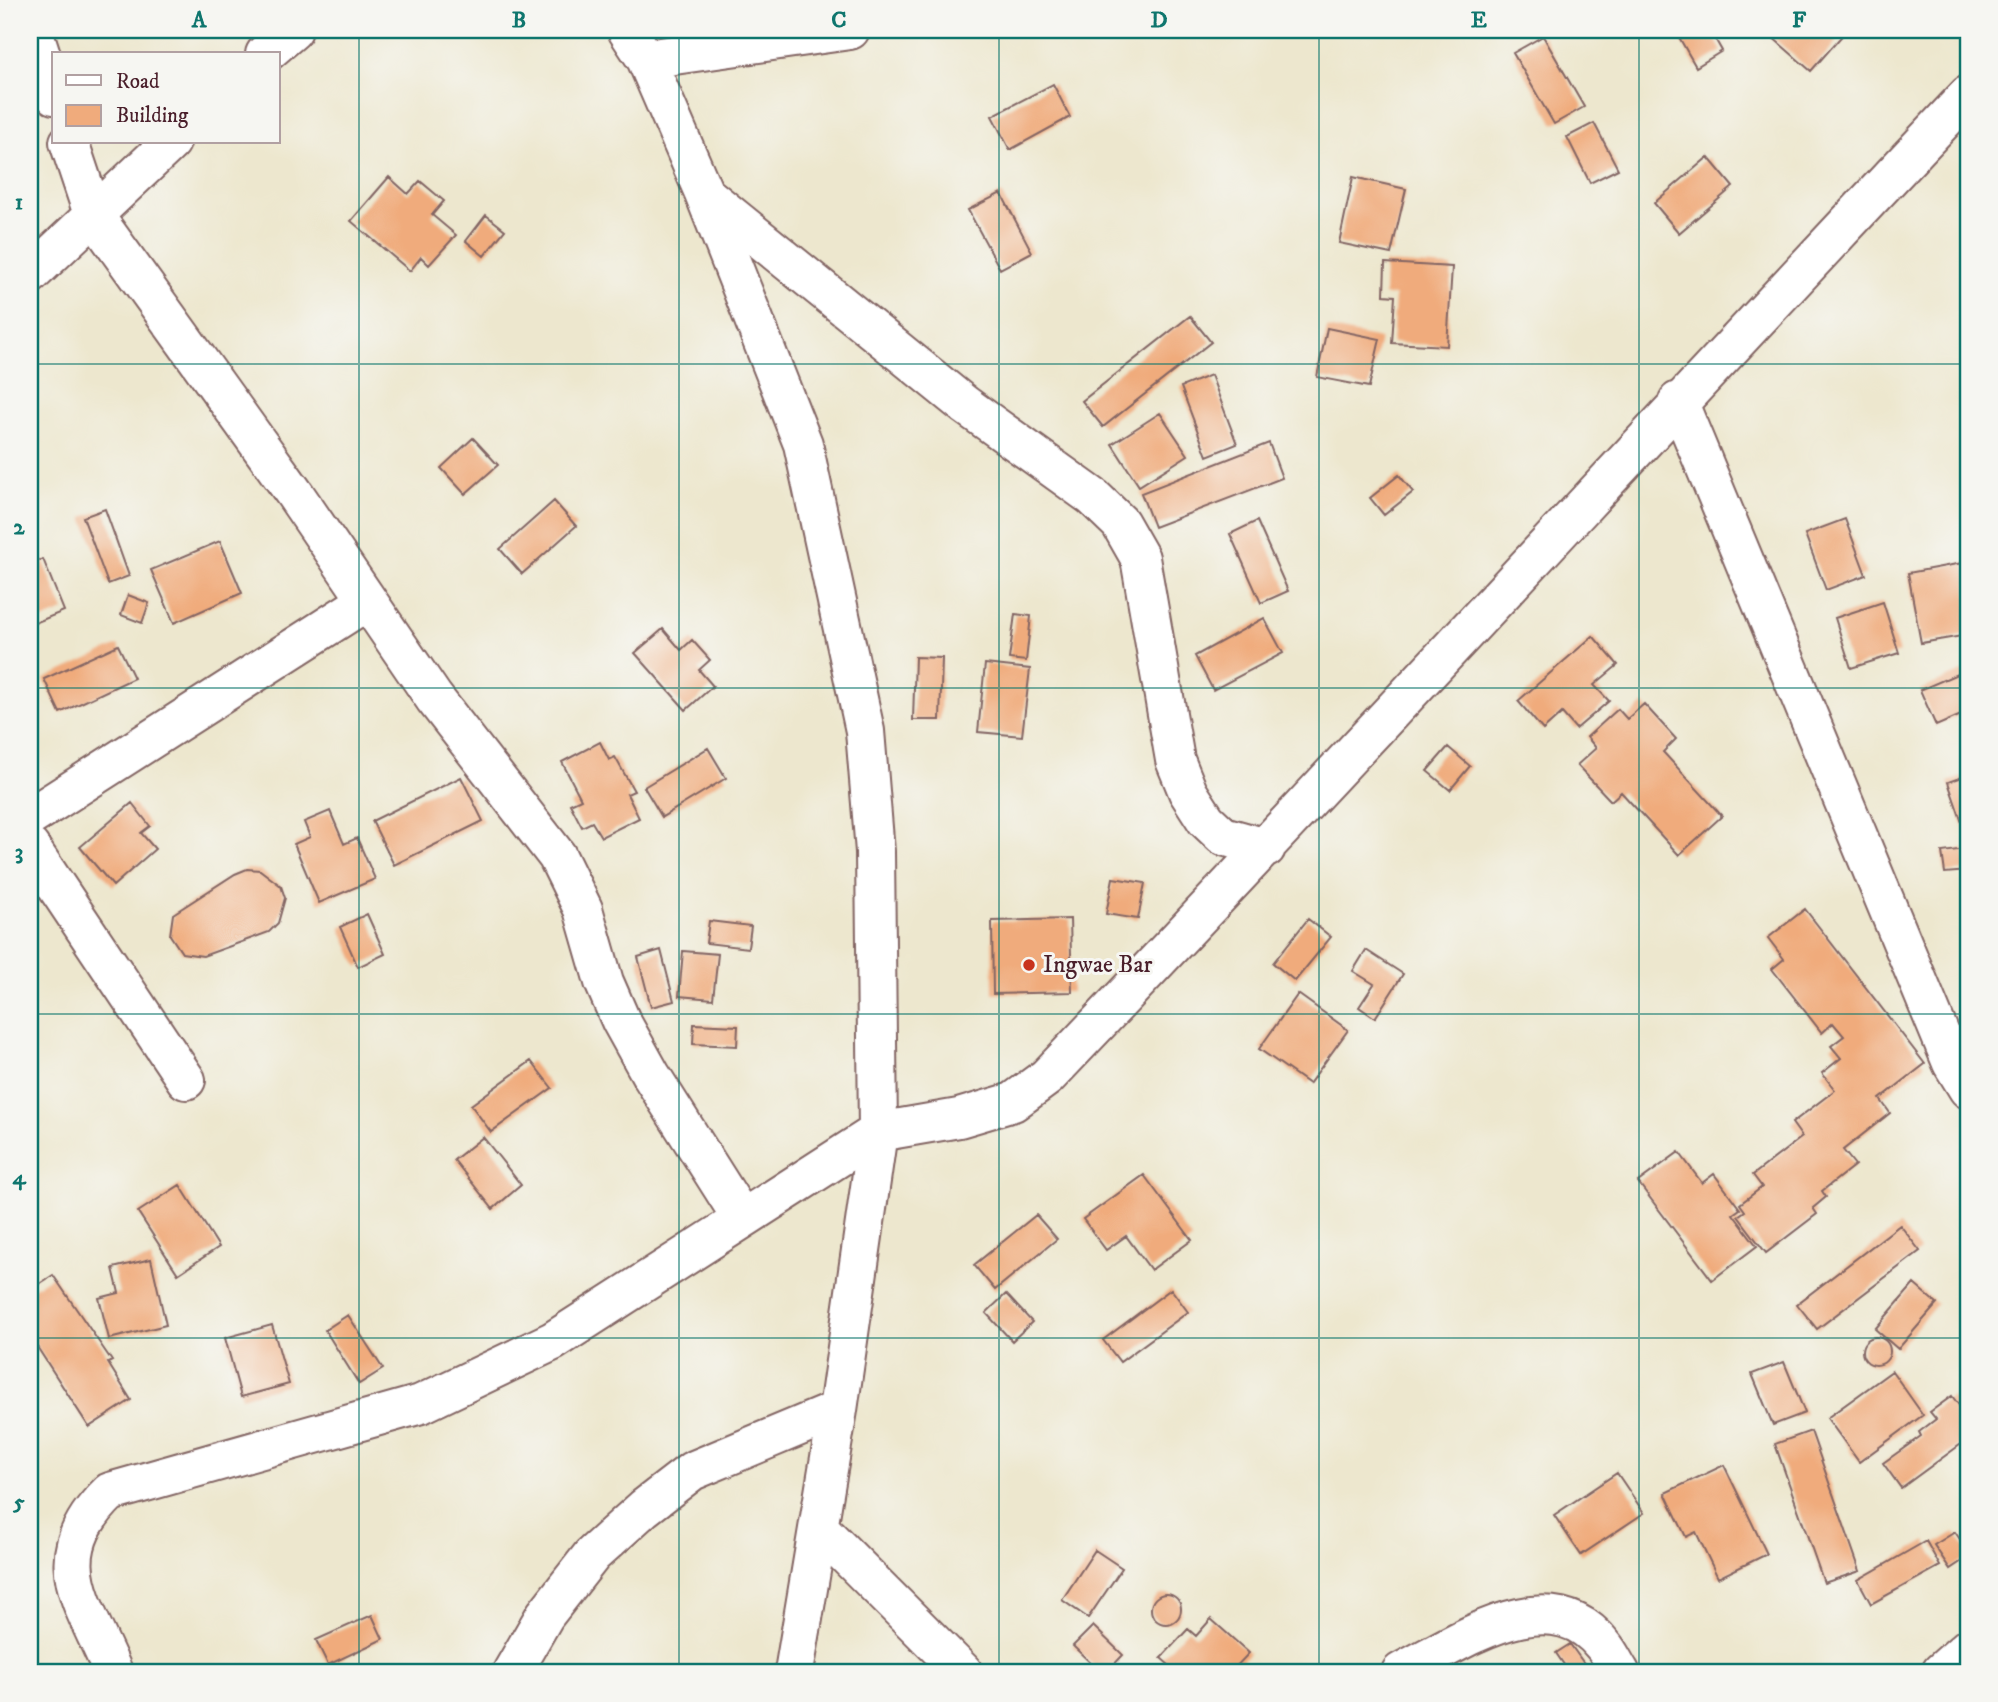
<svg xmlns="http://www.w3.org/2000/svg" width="1998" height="1702" font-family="'IM FELL DW Pica',serif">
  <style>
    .building { fill: #f0ab7c }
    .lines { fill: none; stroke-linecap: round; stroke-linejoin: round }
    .minor-casing { stroke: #836564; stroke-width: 42 }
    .minor { stroke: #fff; stroke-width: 38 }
    .grid { fill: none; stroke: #0f766e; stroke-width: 2; stroke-opacity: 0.55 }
    .poi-dot { fill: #c8321e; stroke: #f6f6f2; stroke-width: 2.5 }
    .labels { text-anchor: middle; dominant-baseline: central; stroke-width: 6; stroke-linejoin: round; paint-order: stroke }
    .poi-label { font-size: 24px; fill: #4a1f2b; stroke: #f6f6f2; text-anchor: start }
    .neatline { fill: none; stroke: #0f766e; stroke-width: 2.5 }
    .grid-label { font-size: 23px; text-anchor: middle; font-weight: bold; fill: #0f766e }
  </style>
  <rect width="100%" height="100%" fill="#f6f6f2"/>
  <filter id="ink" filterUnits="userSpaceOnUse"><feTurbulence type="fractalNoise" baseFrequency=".0143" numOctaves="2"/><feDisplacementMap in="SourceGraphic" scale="14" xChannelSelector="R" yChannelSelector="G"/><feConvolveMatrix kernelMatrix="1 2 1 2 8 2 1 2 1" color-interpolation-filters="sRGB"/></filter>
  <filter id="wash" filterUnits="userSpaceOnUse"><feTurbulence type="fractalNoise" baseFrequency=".00686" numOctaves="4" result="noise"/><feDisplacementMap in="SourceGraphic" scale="28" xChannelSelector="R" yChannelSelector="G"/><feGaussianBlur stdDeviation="1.57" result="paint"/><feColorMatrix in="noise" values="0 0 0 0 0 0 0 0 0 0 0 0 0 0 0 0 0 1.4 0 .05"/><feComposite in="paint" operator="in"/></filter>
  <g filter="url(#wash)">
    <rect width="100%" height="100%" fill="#ede7ce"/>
    <g id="blocks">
      <!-- building -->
      <path class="building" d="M1680 30H1710L1722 51 1696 67 1676 32Z
        M1778 30H1847L1811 71 1772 37Z
        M1543 36 1584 107 1554 124 1513 53Z
        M1053 84 1070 117 1010 150 992 116Z
        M1594 123 1618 169 1590 183 1567 137Z
        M1708 157 1733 187 1679 233 1654 203Z
        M389 177 408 194 420 181 444 201 432 215 456 235 429 265 421 257 410 271 351 221Z
        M1353 177 1406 189 1391 254 1339 243Z
        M1001 193 1032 252 1000 269 968 210Z
        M486 215 505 230 484 256 466 241Z
        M1385 263 1452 267 1447 346 1392 343 1395 296 1384 295Z
        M1190 316 1211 342 1103 427 1082 401Z
        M1327 328 1380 339 1369 387 1317 377Z
        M1211 375 1237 444 1207 456 1181 387Z
        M1160 413 1188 455 1139 486 1112 444Z
        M473 438 498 465 465 494 441 468Z
        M1269 443 1282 478 1154 527 1141 493Z
        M1399 475 1413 492 1384 515 1370 498Z
        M554 501 576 526 522 574 500 549Z
        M105 509 129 576 108 584 83 517Z
        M1845 519 1866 575 1826 590 1805 534Z
        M1257 521 1288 591 1261 603 1230 534Z
        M220 541 242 593 174 623 151 570Z
        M43 559 64 611 30 625V564Z
        M1968 562V635L1921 643 1908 573Z
        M128 595 149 603 142 623 121 615Z
        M1883 602 1899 653 1851 668 1835 618Z
        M1015 614 1031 616 1026 661 1009 659Z
        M1264 618 1283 653 1213 690 1195 656Z
        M663 629 681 650 692 640 710 660 699 670 713 686 686 710 635 653Z
        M1593 636 1618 665 1594 685 1609 701 1576 729 1562 713 1543 730 1518 701Z
        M118 645 134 678 60 713 44 679Z
        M915 657 942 658 940 720H913Z
        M985 664 1030 669 1022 736 978 732Z
        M1964 671 1968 680V712L1936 726 1920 690Z
        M1644 704 1676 739 1663 752 1722 816 1679 855 1621 792 1611 801 1577 765 1596 748 1587 737 1618 709 1627 719Z
        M600 742 609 760 615 757 634 791 627 794 639 818 601 837 592 822 582 827 570 804 581 799 562 762Z
        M1448 747 1470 766 1450 790 1427 771Z
        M708 748 726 778 662 817 644 787Z
        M1968 775V840L1948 782Z
        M461 777 483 821 394 865 372 821Z
        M132 803 150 826 141 833 155 849 113 886 80 847Z
        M330 811 344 844 357 838 375 879 319 903 294 844 310 837 304 822Z
        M1965 849 1968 871 1945 873 1942 852Z
        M247 869 260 870 281 886 285 898 278 923 269 932 203 956 182 953 170 935 173 914 235 874Z
        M1113 878 1145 883 1138 919 1106 914Z
        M1805 909 1925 1064 1880 1099 1890 1113 1843 1150 1855 1165 1822 1191 1826 1197 1813 1208 1817 1214 1766 1253 1738 1216 1745 1211 1740 1204 1762 1187 1753 1175 1802 1137 1792 1123 1835 1090 1822 1073 1841 1058 1831 1046 1844 1036 1833 1023 1822 1033 1772 969 1784 959 1768 938Z
        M367 914 385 954 358 967 340 927Z
        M1070 919 1072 992 993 994 992 921Z
        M1308 919 1331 937 1295 981 1273 963Z
        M709 921 751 926 748 948 706 943Z
        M661 950 674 1001 651 1007 638 957Z
        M1366 950 1403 974 1375 1018 1359 1007 1374 984 1353 971Z
        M683 951 718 954 713 999 679 996Z
        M1298 994 1348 1030 1309 1084 1259 1049Z
        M694 1024 738 1026 737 1046 693 1044Z
        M531 1061 552 1088 491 1132 471 1105Z
        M483 1137 521 1185 493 1209 454 1160Z
        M1679 1152 1702 1183 1714 1174 1740 1209 1733 1214 1757 1246 1712 1280 1638 1182Z
        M1144 1175 1192 1240 1151 1270 1126 1236 1106 1250 1083 1219Z
        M180 1185 219 1247 178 1274 138 1212Z
        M1036 1215 1057 1239 995 1290 974 1265Z
        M1900 1225 1920 1251 1817 1329 1797 1304Z
        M151 1259 166 1325 109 1339 99 1298 119 1293 113 1268Z
        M53 1275 112 1361 108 1363 131 1400 89 1427 30 1336V1290Z
        M1914 1284 1937 1304 1898 1349 1875 1329Z
        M1171 1289 1188 1312 1120 1362 1103 1340Z
        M1006 1294 1032 1322 1012 1341 986 1313Z
        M348 1315 383 1369 359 1384 325 1330Z
        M272 1325 289 1384 241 1397 225 1338Z
        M1862 1351a14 14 0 1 1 28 0a14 14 0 1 1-28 0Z
        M1784 1362 1805 1413 1773 1425 1752 1374Z
        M1892 1371 1923 1415 1859 1462 1827 1418Z
        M1952 1396 1967 1416 1961 1420 1968 1429V1439L1901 1488 1883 1463 1921 1436 1919 1432 1936 1419 1930 1412Z
        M1811 1431 1860 1571 1824 1583 1775 1444Z
        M1724 1465 1767 1554 1718 1578 1696 1532 1686 1537 1665 1493Z
        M1617 1473 1644 1513 1581 1555 1554 1515Z
        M1955 1532 1968 1551V1557L1950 1569 1934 1545Z
        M1926 1541 1940 1566 1871 1604 1858 1580Z
        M1095 1550 1122 1568 1088 1618 1062 1600Z
        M1151 1609a15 15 0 1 1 30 0a15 15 0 1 1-30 0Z
        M372 1615 383 1639 328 1665 316 1640Z
        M1211 1619 1249 1653 1231 1672H1163L1169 1665 1161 1658 1188 1629 1196 1636Z
        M1093 1626 1123 1655 1107 1672H1100L1073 1646Z
        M1570 1644 1590 1672H1569L1556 1653Z"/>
    </g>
  </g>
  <g filter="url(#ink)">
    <use href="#blocks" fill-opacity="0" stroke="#836564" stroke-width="2"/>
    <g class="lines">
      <!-- minor casing -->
      <g class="minor-casing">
        <path id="minor" d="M33 30 54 95
          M627 30 646 59 704 193 803 444 865 731 875 852 878 1132 838 1410 794 1672
          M265 54 293 30
          M646 59 850 30
          M69 142 93 214 294 493 434 698 557 856 583 909 604 982 621 1021 651 1075 741 1217
          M706 195 965 405 1093 497 1120 523 1140 558 1175 760 1188 792 1206 820 1223 836 1266 848
          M30 275 171 142
          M1678 401 1952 1063 1968 1089
          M30 817 367 601
          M30 847 186 1080
          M819 1528 963 1672
          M113 1672C83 1600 43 1557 110 1492L421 1404 553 1341 878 1132 959 1118 1013 1102 1047 1077C1357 753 1660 421 1968 95
          M512 1672 545 1615 592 1555 644 1508 692 1471 838 1410
          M1401 1672C1459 1643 1549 1577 1603 1645 1610 1653 1614 1663 1620 1672
          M1941 1672 1968 1648"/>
      </g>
      <!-- minor -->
      <use href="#minor" class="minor"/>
    </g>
  </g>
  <!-- grid -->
  <path class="grid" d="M359 30V1672M679 30V1672M999 30V1672M1319 30V1672M1639 30V1672M30 364H1968M30 688H1968M30 1014H1968M30 1338H1968"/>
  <!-- markers -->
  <circle class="poi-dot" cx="1029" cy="965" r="7"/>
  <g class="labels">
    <!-- poi labels -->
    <g class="poi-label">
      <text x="1043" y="965">Ingwae Bar</text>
    </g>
  </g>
  <!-- margin -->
  <rect width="1998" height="1702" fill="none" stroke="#f6f6f2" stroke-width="77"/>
  <!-- legend -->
  <rect x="52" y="52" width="228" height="91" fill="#f6f6f2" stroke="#b1a0a2" stroke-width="2"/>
  <rect x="66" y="75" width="35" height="10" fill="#ffffff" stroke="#b1a0a2" stroke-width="2"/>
  <text x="116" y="88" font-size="21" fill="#4a1f2b">Road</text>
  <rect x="66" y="105" width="35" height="21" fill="#f0ab7c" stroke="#b1a0a2" stroke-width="2"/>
  <text x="116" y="122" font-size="21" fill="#4a1f2b">Building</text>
  <rect x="38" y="38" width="1922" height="1626" class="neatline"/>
  <g class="grid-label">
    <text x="199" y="27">A</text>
    <text x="519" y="27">B</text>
    <text x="839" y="27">C</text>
    <text x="1159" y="27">D</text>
    <text x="1479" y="27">E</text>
    <text x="1799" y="27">F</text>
    <text x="19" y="209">1</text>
    <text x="19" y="534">2</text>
    <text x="19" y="859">3</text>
    <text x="19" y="1184">4</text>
    <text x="19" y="1509">5</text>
  </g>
</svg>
